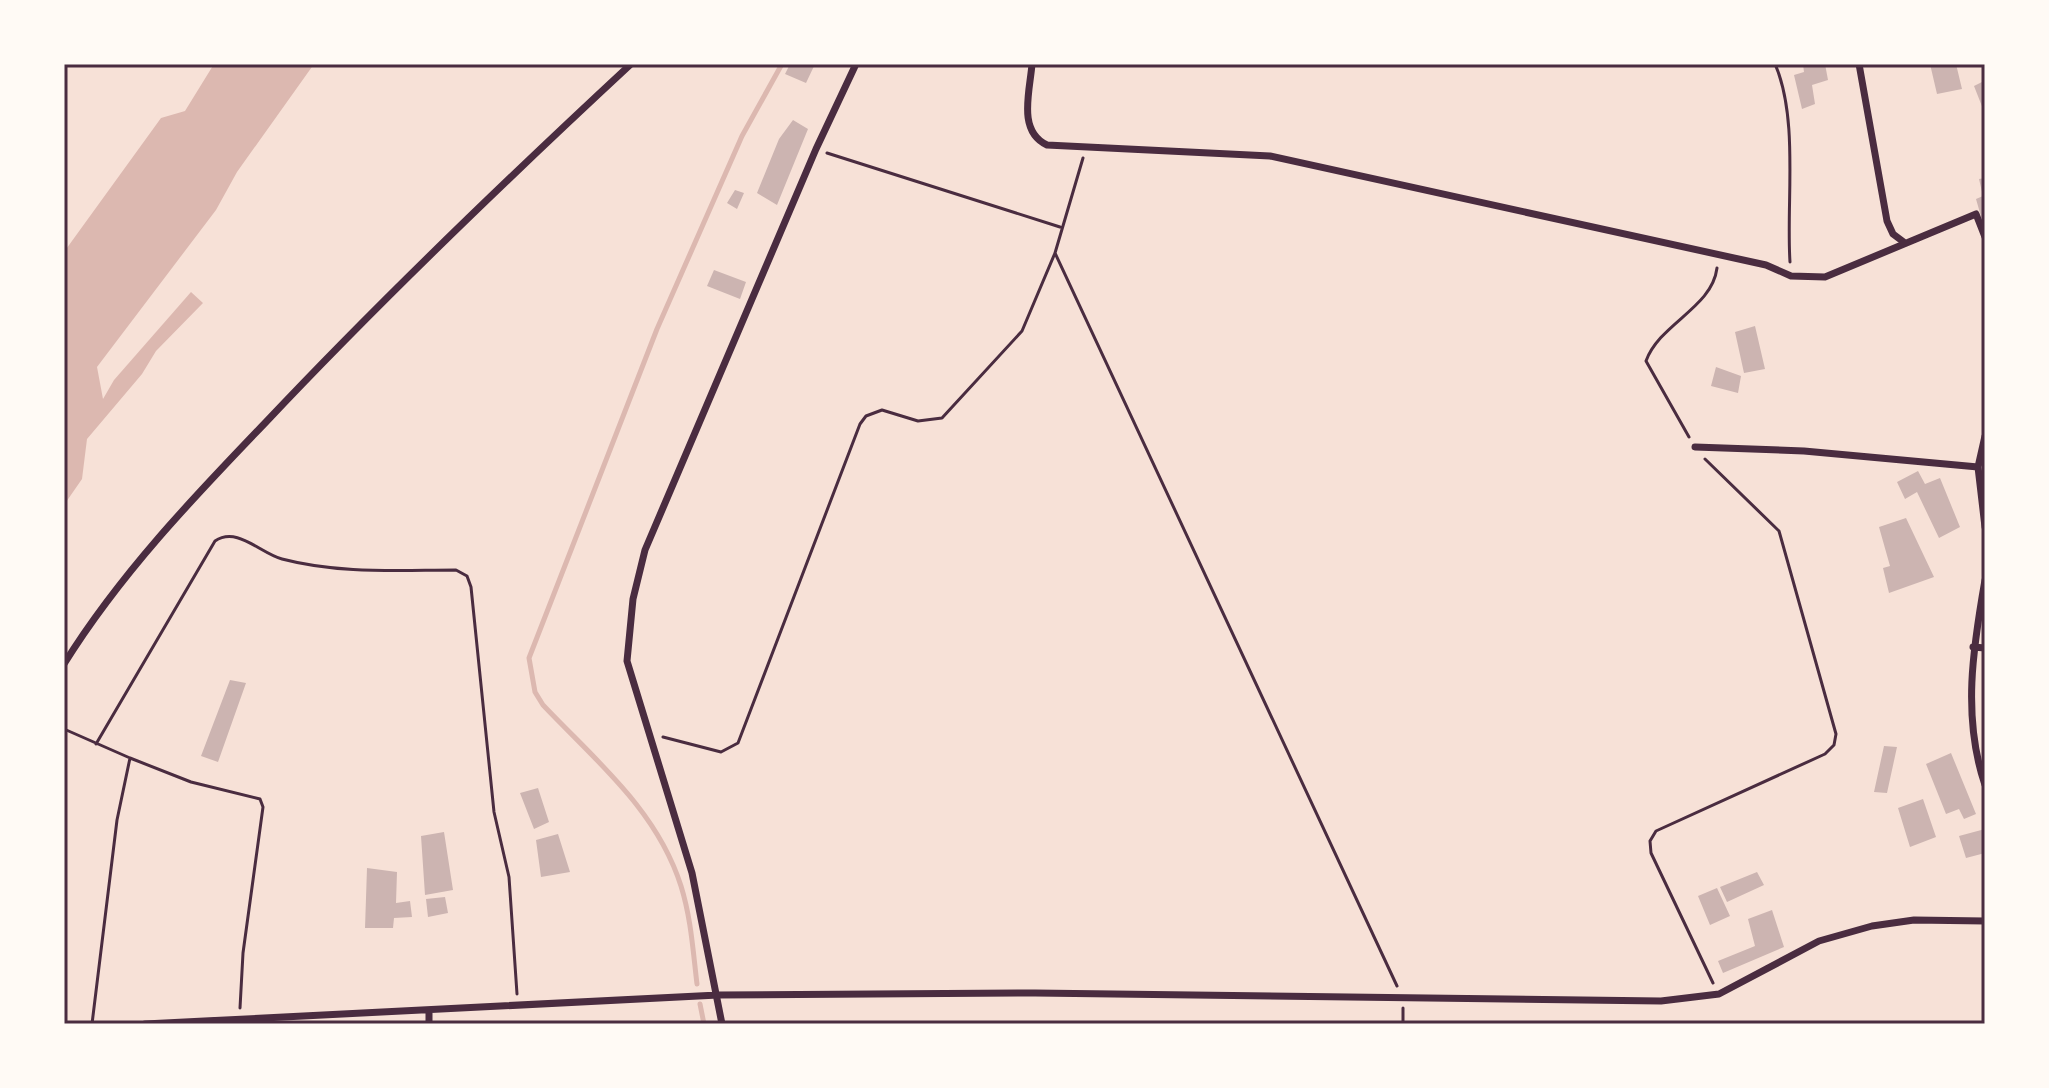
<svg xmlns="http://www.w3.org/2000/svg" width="2049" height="1088" font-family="Rubik,sans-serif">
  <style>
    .water { fill: #dcb8b0 }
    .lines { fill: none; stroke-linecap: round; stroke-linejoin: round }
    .stream { stroke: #dcb8b0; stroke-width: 5 }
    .building { fill: #ccb4b1 }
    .path { stroke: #4a2c40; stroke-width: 3 }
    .minor { stroke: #4a2c40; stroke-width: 7 }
    .neatline { fill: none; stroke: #4a2c40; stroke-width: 3 }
  </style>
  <rect width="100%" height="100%" fill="#f7e1d7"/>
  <!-- water -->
  <path class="water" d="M214 64H314L237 172 216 210 97 367 103 399 114 380 191 292 203 303 156 351 142 374 87 439 82 479 64 505V252L161 118 185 111Z"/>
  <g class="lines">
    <!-- stream -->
    <path class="stream" d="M697 984C693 951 691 918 681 886 657 810 596 761 543 705L535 692 529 658 657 329 742 136 782 64
      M700 1004 704 1024"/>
  </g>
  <!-- building -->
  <path class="building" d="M790 64H815L806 83 785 74Z
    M1803 64H1825L1828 80 1812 85 1815 104 1802 109 1794 75 1804 72Z
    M1930 64H1956L1962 89 1937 94Z
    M1982 82 1985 89V114L1974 86Z
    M793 120 808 129 777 205 757 193 779 139Z
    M1985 178V219L1982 220 1976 199 1983 196 1979 179Z
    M735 190 744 193 737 209 727 203Z
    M714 270 746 282 740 299 707 286Z
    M1755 326 1765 369 1744 373 1735 332Z
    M1716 367 1741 376 1738 393 1711 386Z
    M1918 471 1925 484 1940 478 1960 527 1939 538 1917 492 1905 499 1897 482Z
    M1906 518 1934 577 1889 593 1883 568 1890 566 1879 527Z
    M230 680 246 683 218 762 201 756Z
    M1884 746 1897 747 1887 793 1874 792Z
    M1951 753 1976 814 1964 819 1959 809 1946 814 1926 764Z
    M538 788 549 822 534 829 520 793Z
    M1923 799 1936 837 1910 847 1898 808Z
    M1985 829V853L1966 858 1959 836Z
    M444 832 453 890 425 895 421 836Z
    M558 834 570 872 541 877 536 840Z
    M367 868 397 872 396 903 410 901 412 917 394 918 393 928H365Z
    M1757 872 1764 885 1727 902 1720 887Z
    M1717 888 1730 916 1710 925 1698 896Z
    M445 897 448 913 428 917 426 899Z
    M1772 910 1784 947 1723 973 1718 961 1755 946 1748 919Z"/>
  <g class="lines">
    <!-- path -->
    <path class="path" d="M1775 64C1799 119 1786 203 1790 262
      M827 153 1060 227
      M1055 253 1397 986
      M1689 437 1646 361C1660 323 1712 308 1717 268
      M1705 459 1779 531 1836 734 1834 745 1825 754 1656 831 1650 841 1651 853 1713 983
      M64 729 130 758
      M663 737 721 752 738 743 860 424 866 416 882 410 918 421 942 418 1022 331 1055 253 1083 158
      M96 744 215 541C237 526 260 553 282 559 339 574 397 570 456 570L467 576 471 587 494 812 509 877 517 994
      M1403 1008V1024
      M92 1024 117 820 130 758 191 782 260 799 263 807 243 953 240 1008"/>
    <!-- minor -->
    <path class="minor" d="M1032 64C1030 91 1017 131 1047 145L1270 156 1766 265 1791 276 1825 277 1976 214 1985 237
      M1859 64 1887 221 1893 234 1905 243
      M1985 436 1978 467 1985 527
      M1695 447 1804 451 1978 467
      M1985 580C1973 648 1962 717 1985 785
      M1973 647 1985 648
      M64 664C120 574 193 498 266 422 383 298 506 180 631 64
      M429 1010V1024
      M145 1024 718 995 1035 993 1661 1001 1719 994 1819 941 1872 926 1914 920 1985 921
      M722 1024 692 873 627 661 633 599 645 550 816 149 856 64"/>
  </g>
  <!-- border -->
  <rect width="2049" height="1088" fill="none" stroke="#fffaf5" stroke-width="132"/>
  <rect x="66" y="66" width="1917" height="956" class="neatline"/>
</svg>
